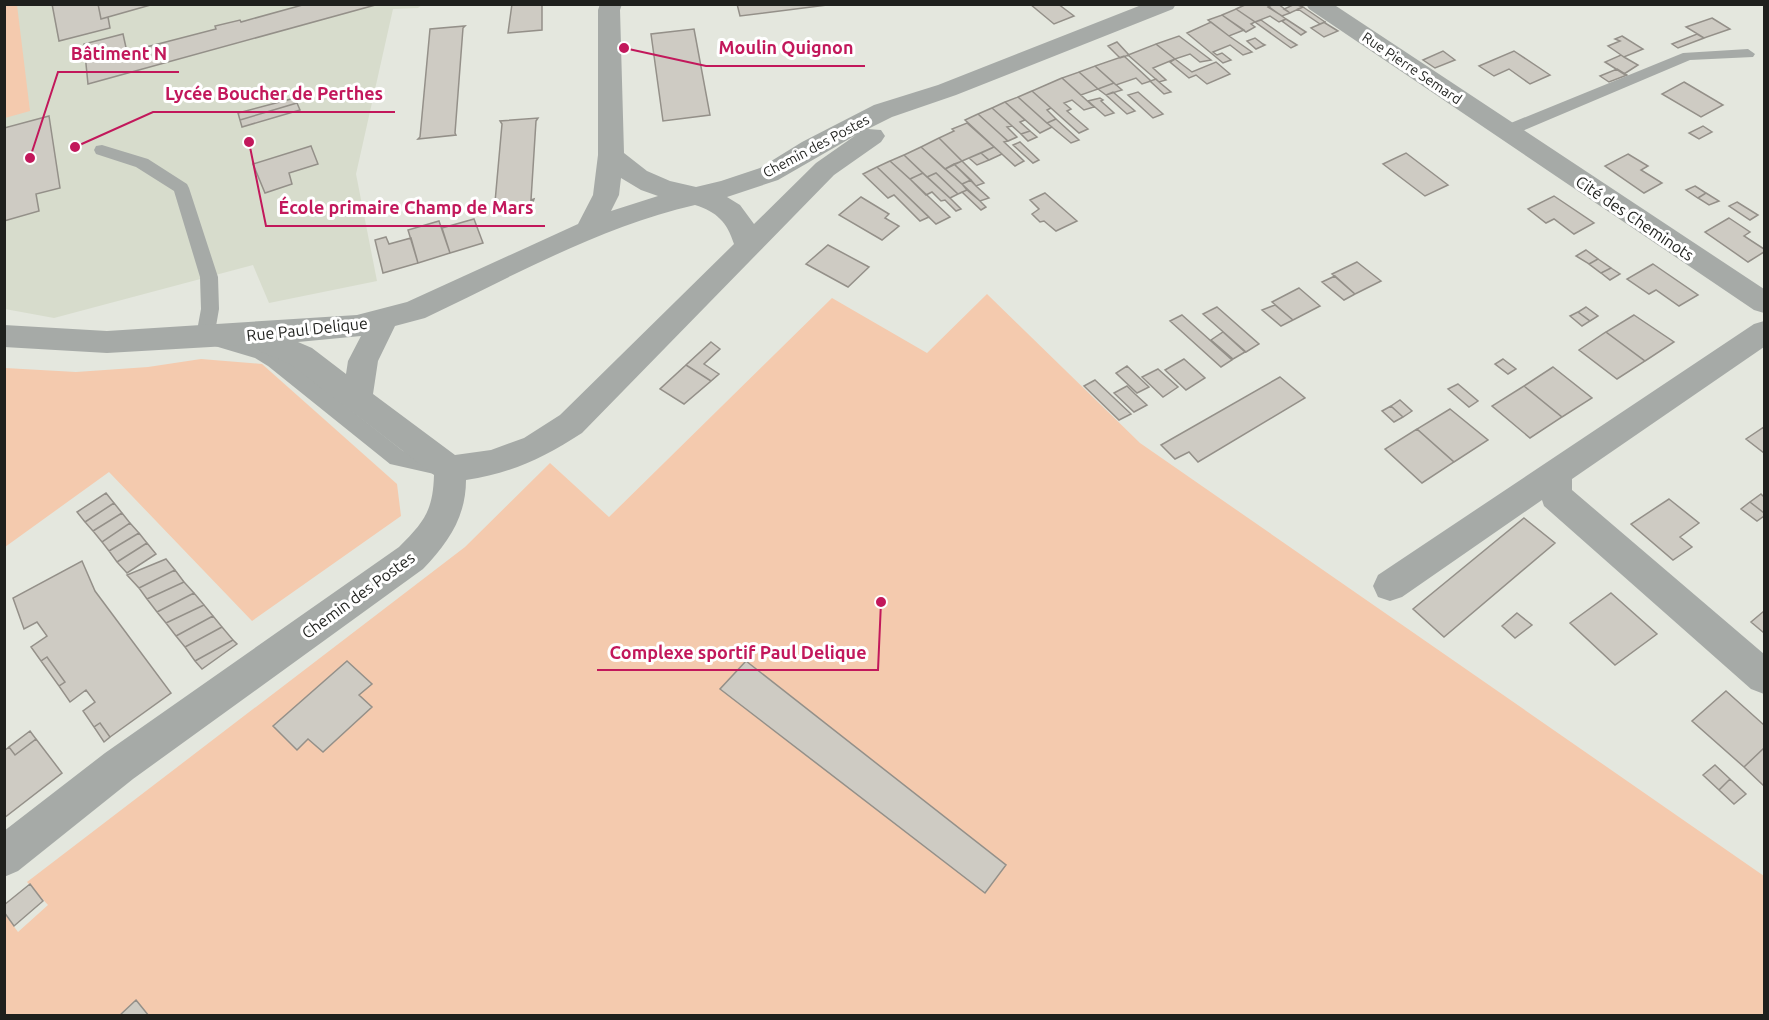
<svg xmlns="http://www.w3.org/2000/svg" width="1769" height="1020" font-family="Ubuntu,sans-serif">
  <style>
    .built { fill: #d7dccc }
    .green { fill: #f4caae }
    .building { fill: #cecbc3; stroke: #949089; stroke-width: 1.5 }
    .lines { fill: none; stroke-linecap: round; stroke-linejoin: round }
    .service { fill: #a6aaa7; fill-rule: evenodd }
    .minor { fill: #a6aaa7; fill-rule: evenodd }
    .labels { text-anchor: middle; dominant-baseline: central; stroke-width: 6; stroke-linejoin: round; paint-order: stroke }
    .far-street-label { font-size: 14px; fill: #1f201d; stroke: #fff }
    .street-label { font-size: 16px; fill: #1f201d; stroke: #fff }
    .leader { fill: none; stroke: #c2185b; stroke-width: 2 }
    .callout-dot { fill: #c2185b; stroke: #fff; stroke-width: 2 }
    .callout-label { font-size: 18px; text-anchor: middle; font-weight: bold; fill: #c2185b; stroke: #fff; stroke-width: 6; stroke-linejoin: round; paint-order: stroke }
  </style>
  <rect width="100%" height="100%" fill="#e4e7de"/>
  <!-- built -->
  <path class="built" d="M4 5H422L418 8 393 9 356 174 377 281 269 303 253 265 54 318 5 309Z"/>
  <!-- green -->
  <path class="green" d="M5 4 17 5 30 111 5 118Z
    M987 294 1140 443 1764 876V1015H5L4 913 18 932 48 905 27 882 465 547 550 463 609 517 832 298 927 353Z
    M201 359 262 364 397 484 401 516 252 621 109 472 5 547V368L76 372 148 367Z"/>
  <!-- building -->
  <path class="building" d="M52 4H98L101 19 108 17 110 28 59 41Z
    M98 4H154L101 19Z
    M306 4H379L88 84 84 44 123 34 127 52 216 29 215 26 240 20 241 22Z
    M512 4H542V30L508 33Z
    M737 4H835L740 16Z
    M1030 4H1058L1074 16 1054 24Z
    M1247 4H1265L1286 19 1279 22 1270 16 1255 22 1236 9Z
    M1274 4H1278L1290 13 1282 16 1268 7Z
    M1295 4 1303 7 1290 13 1284 9Z
    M1303 7 1325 22 1320 24 1298 9Z
    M1236 9 1255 22 1251 24 1255 27 1246 32 1222 15Z
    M1222 15 1244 30 1229 36 1208 20Z
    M1712 18 1730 29 1704 38 1686 27Z
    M1286 19 1306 32 1301 35 1282 21Z
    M1261 20 1289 40 1297 45 1291 48 1255 22Z
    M1211 22 1229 36 1252 52 1243 55 1230 45 1213 52 1217 55 1222 53 1231 60 1223 63 1187 33Z
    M1325 22V23L1338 31 1324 37 1311 28Z
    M465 26 463 28 455 133 456 135 418 139 420 137 430 29Z
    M694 29 710 115 663 121 651 34Z
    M1697 34 1704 38 1678 48 1672 44Z
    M1179 36 1211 60 1200 62 1190 54 1175 59 1156 44Z
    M1622 36 1643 49 1624 57 1608 46 1620 41 1615 39Z
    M1255 38 1263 44 1265 45 1256 49 1247 41Z
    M1117 42 1129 55 1120 58 1108 46Z
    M1156 44 1175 59 1153 68 1166 80 1159 82 1128 55Z
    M1443 51 1455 60 1435 68 1423 60Z
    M1514 51 1550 75 1530 84 1509 69 1494 76 1479 66Z
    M1621 55 1624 57 1638 65 1624 74 1605 62Z
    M1124 56 1151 81 1142 84 1136 78 1116 85 1095 66Z
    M1175 59 1192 72 1216 62 1230 74 1207 84 1196 75 1189 78 1170 62Z
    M1095 66 1114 83 1098 89 1079 72Z
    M1617 69 1627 75 1609 82 1600 76Z
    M1079 72 1098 89 1081 95 1062 78Z
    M1062 78 1094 107 1084 110 1072 100 1064 103 1071 109 1067 111 1088 129 1079 133 1032 91Z
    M1156 79 1159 82 1171 92 1164 94 1150 81Z
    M1684 82 1723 105 1701 117 1662 94Z
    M1114 83 1122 90 1106 95 1098 89Z
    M1032 91 1051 108 1047 110 1056 119 1047 123 1018 97Z
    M1113 92 1135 111 1127 114 1106 95Z
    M1138 92 1163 114 1153 118 1128 95Z
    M1018 97 1047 123 1052 127 1040 133 1005 102Z
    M295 98 297 103 240 120 238 113Z
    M1100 98 1103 100 1101 101 1114 113 1105 116 1088 101Z
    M1005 102 1025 120 1020 122 1030 131 1021 134 992 108Z
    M297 103 300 110 242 127 240 120Z
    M992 108 1012 126 1007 127 1017 137 1008 141 978 114Z
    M978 114 1008 141 1004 142 1024 161 1015 166 965 120Z
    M49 116 60 188 36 194 39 211 4 221V128Z
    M538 118 536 121 531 200 534 199 533 202 493 206 495 202 502 124 500 121Z
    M1056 119 1079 140 1071 143 1047 123Z
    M967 123 994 147 962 161 939 138 954 131 952 129Z
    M1703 126 1712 132 1699 139 1689 133Z
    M1030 131 1037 137 1028 141 1021 134Z
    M939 138 962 161 945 169 921 147Z
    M1020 142 1039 160 1033 163 1013 145Z
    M311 146 318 164 289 173 292 184 265 193 253 164Z
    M921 147 962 184 967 190 958 194 936 173 927 177 904 155Z
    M994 147 1002 154 989 160 981 153Z
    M981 153 989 160 977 165 969 158Z
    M1406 153 1448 185 1425 196 1383 164Z
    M1628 154 1648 166 1641 170 1662 183 1644 193 1605 166Z
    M904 155 923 173 910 179 890 161Z
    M890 161 910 179 950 217 936 224 877 167Z
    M962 161 984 183 976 186 954 164Z
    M954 164 971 180 962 184 945 169Z
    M877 167 929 217 920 221 894 195 888 198 863 174Z
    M923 173 950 198 961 209 956 211 945 200 941 201 932 192 926 195 910 179Z
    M936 173 958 194 950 198 927 177Z
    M971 180 976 186 989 198 980 201 962 184Z
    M1695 186 1706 193 1698 198 1686 190Z
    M967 190 980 201 986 207 981 210 962 192Z
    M1045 193 1077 221 1056 231 1044 221 1040 222 1032 214 1039 209 1030 200Z
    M1706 193 1719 201 1709 205 1698 198Z
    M1554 196 1594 223 1574 234 1554 219 1546 223 1528 209Z
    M861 197 889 214 885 218 899 226 882 240 839 215Z
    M1737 202 1758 215 1750 220 1729 206Z
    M1729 218 1750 232 1744 236 1764 249V252L1748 262 1705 232Z
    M474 219 483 243 450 253 442 228Z
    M439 221 450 253 418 263 408 230Z
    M386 237 389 244 411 238 418 263 383 273 375 240Z
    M828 245 869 267 848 287 806 264Z
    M1586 250 1598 259 1589 264 1576 256Z
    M1598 259 1611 268 1601 273 1589 264Z
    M1357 262 1381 281 1355 294 1332 274Z
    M1653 264 1698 295 1679 306 1656 290 1649 294 1627 279Z
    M1611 268 1620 274 1610 280 1601 273Z
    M1335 276 1355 294 1344 300 1322 282Z
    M1299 288 1320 306 1293 320 1272 302Z
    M1275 305 1293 320 1281 326 1262 310Z
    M1217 307 1259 344 1246 352 1203 314Z
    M1586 307 1598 316 1590 321 1578 312Z
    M1578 312 1590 321 1582 326 1570 316Z
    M1182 315 1232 360 1221 367 1170 321Z
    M1634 315 1674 342 1645 361 1606 332Z
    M1223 332 1245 352 1233 359 1211 340Z
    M1606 332 1645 361 1617 379 1579 350Z
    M711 342 720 349 704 364 719 374 711 381 686 365Z
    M1184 359 1205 378 1186 390 1165 370Z
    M1503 359 1516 369 1508 374 1495 364Z
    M686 365 711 381 684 404 660 389Z
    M1127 366 1149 387 1137 393 1116 373Z
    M1553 367 1592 398 1562 417 1524 386Z
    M1158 369 1178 387 1163 397 1142 377Z
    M1280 377 1305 398 1198 462 1189 452 1175 459 1161 445Z
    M1095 380 1131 414 1119 420 1084 386Z
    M1458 384 1478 401 1469 407 1448 389Z
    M1127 386 1135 394 1147 405 1134 412 1114 393Z
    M1524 386 1562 417 1530 438 1492 406Z
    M1400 400 1412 411 1403 417 1391 406Z
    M1391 406 1403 417 1394 422 1382 411Z
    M1450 409 1488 440 1454 462 1417 429Z
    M1764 427V453L1746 439Z
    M1417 429 1454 462 1422 483 1385 449Z
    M106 493 114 503 85 522 77 512Z
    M1761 494 1764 497V513L1750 502Z
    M1669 499 1699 523 1680 537 1692 547 1673 560 1631 524Z
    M1750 502 1764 513V516L1757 521 1741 509Z
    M114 503 122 513 93 531 85 522Z
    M122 513 130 523 102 542 93 531Z
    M1524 518 1555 543 1444 637 1413 609Z
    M130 523 139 533 109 551 102 542Z
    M139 533 147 543 117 562 109 551Z
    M147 543 156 554 127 573 117 562Z
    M166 559 175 570 139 588 127 575Z
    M82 561 95 591 171 693 110 737 100 723 94 727 83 711 95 702 86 690 70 702 59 686 65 682 47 657 41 661 31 647 47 636 37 622 24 629 13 598Z
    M175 570 184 582 147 599 139 588Z
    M184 582 194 593 157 612 147 599Z
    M194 593 204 605 166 623 157 612Z
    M1611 593 1657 634 1615 665 1570 623Z
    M204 605 213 616 176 636 166 623Z
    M1764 611V633L1751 622Z
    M1517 613 1532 625 1515 638 1502 626Z
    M213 616 222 627 185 647 176 636Z
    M222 627 233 640 195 661 185 647Z
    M233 640 237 644 202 669 195 661Z
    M47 657 65 682 59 686 41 661Z
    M347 661 372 684 359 695 372 707 323 752 308 739 297 750 273 726Z
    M746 661 1006 865 985 893 720 689Z
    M1726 691 1764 725V748L1744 767 1692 721Z
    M100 723 110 737 104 742 94 727Z
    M30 731 36 739 15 755 9 747Z
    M36 739 62 773 4 818V751L9 747 15 755Z
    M1764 748V786L1744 767Z
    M1715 765 1730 779 1719 790 1703 775Z
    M1730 779 1746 794 1734 804 1719 790Z
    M30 884 43 901 14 926 4 912V905Z
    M136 1000 149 1016H119Z"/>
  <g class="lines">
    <!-- service -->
    <path class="service" d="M1748 49 1755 54 1753 57 1690 60 1513 135 1507 136 1499 131 1501 127 1683 53Z
      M102 145 148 159 187 184 189 188 218 277 219 309 215 332 268 348 282 356 403 451 450 462 453 468 450 474 443 476 390 464 268 366 255 358 198 341 196 336 201 309 200 277 174 191 136 167 96 154 94 150 96 146Z"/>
    <!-- minor -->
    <path class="minor" d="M600 4H622L620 10 624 153 647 171 670 181 696 187 721 181 760 168 802 142 874 105 938 85 1144 4H1176L1173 9 956 95 892 117 868 129 881 130 885 136 881 142 834 175 582 433C543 458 512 473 466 480 466 517 448 543 423 569L133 779 18 871 4 877V831L105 753 399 547C424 522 433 511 434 475L290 364 245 345 107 353 4 347V325L107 331 357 315 407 302 578 224 593 195 598 155V10ZM856 135 816 163 754 224 740 205 727 197 778 180ZM621 178 641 190 658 196 611 211 619 195ZM695 205C717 212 727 222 734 244L560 415 524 438 491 450 455 455 373 394 378 361 395 326 425 318C513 276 600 227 695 205ZM361 336 348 361 346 374 312 348 298 342Z
      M1306 4H1333L1764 289V313L1754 310 1309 9Z
      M1764 321V347L1572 479V490L1764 654V694L1751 689 1544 506 1542 500 1402 597 1390 601 1378 597 1373 586 1378 575 1754 324Z"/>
  </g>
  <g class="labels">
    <!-- far-street labels -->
    <g class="far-street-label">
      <text transform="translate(1412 68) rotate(34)">Rue Pierre Semard</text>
      <text transform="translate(816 146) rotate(-28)">Chemin des Postes</text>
    </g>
    <!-- street labels -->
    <g class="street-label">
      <text transform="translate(1635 218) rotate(34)">Cité des Cheminots</text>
      <text transform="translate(307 329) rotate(-6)">Rue Paul Delique</text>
      <text transform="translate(358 595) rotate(-36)">Chemin des Postes</text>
    </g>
  </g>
  <!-- callouts -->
  <path class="leader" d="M624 48L706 66H865M30 158L58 72H179M75 147L153 112H395M249 142L266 226H545M881 602L878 670H597"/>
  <g class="callout-dot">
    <circle cx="624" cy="48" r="6"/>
    <circle cx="30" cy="158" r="6"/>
    <circle cx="75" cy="147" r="6"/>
    <circle cx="249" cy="142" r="6"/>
    <circle cx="881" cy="602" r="6"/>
  </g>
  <g class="callout-label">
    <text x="786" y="54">Moulin Quignon</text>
    <text x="119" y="60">Bâtiment N</text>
    <text x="274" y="100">Lycée Boucher de Perthes</text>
    <text x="406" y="214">École primaire Champ de Mars</text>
    <text x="738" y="659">Complexe sportif Paul Delique</text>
  </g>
  <!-- border -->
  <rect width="1769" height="1020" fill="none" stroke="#1f201d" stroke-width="12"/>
</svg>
